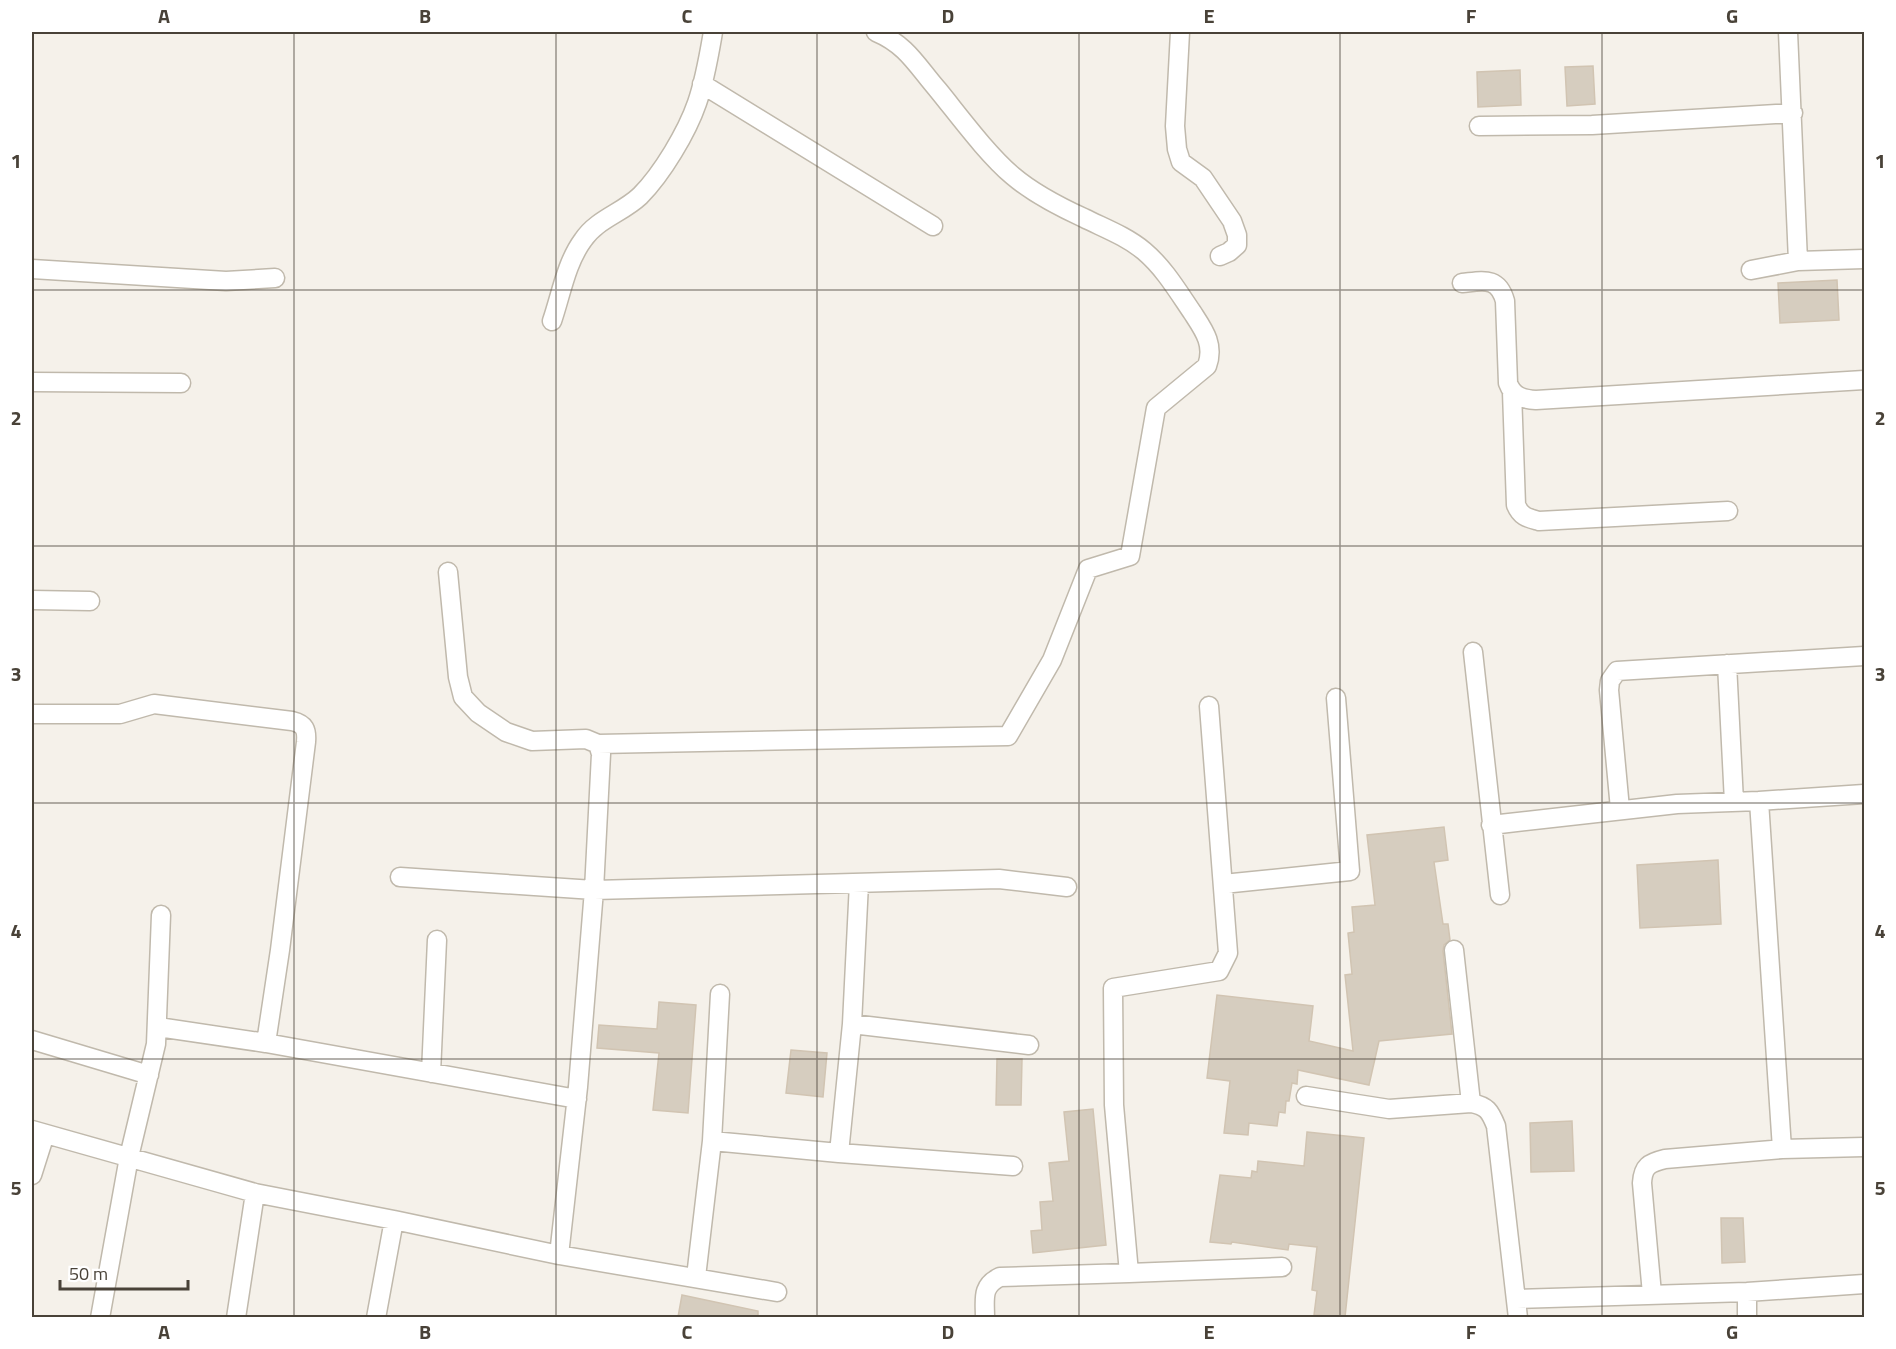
<svg xmlns="http://www.w3.org/2000/svg" width="1896" height="1349" font-family="'Titillium Web',sans-serif">
  <style>
    .building { fill: #d6cdbf; stroke: #d1c4b2; stroke-width: 1.5 }
    .lines { fill: none; stroke-linecap: round; stroke-linejoin: round }
    .minor-casing { stroke: #c0b9ac; stroke-width: 21 }
    .minor { stroke: #fff; stroke-width: 18 }
    .grid { fill: none; stroke: #494238; stroke-width: 1.5; stroke-opacity: 0.55 }
    .neatline { fill: none; stroke: #494238; stroke-width: 2 }
    .grid-label { font-size: 20px; text-anchor: middle; font-weight: bold; fill: #494238 }
  </style>
  <rect width="100%" height="100%" fill="#f5f1ea"/>
  <!-- building -->
  <path class="building" d="M1593 66 1595 104 1567 106 1565 67Z
    M1520 70 1521 105 1478 107 1477 72Z
    M1837 280 1839 320 1780 323 1778 283Z
    M1444 827 1448 860 1434 862 1443 924H1448L1450 940 1444 945 1443 951 1452 1034 1379 1041 1369 1085 1298 1070 1297 1084 1292 1083 1289 1101H1286L1285 1113 1279 1112 1277 1126 1249 1123 1248 1135 1224 1133 1230 1081 1207 1078 1217 995 1313 1006 1309 1041 1353 1051 1345 975 1352 974 1348 933 1354 932 1352 907 1375 905 1367 835Z
    M1718 860 1721 924 1640 928 1637 865Z
    M659 1002 696 1005 688 1113 653 1110 659 1053 597 1048 599 1025 657 1029Z
    M791 1050 827 1053 823 1097 786 1093Z
    M997 1059H1022L1021 1105H996Z
    M1093 1109 1106 1245 1033 1253 1031 1231 1042 1230 1040 1202 1053 1201 1049 1163 1069 1161 1064 1112Z
    M1572 1121 1574 1171 1531 1172 1530 1123Z
    M1307 1132 1364 1138 1345 1317 1314 1315 1317 1291 1312 1290 1317 1247 1289 1244 1288 1250 1232 1242 1231 1244 1210 1242 1220 1175 1251 1178 1252 1171 1257 1172 1258 1161 1304 1166Z
    M1721 1218H1743L1745 1262 1722 1263Z
    M682 1295 758 1311V1317H678Z"/>
  <g class="lines">
    <!-- minor casing -->
    <g class="minor-casing">
      <path id="minor" d="M1180 32 1175 126 1177 149 1181 162 1203 178 1232 221 1237 235V245L1229 252 1220 256
        M1788 32 1798 261
        M702 84 933 226
        M1479 126 1592 125 1793 113
        M32 269 226 281 275 278
        M1751 270 1798 261 1864 259
        M1462 283C1483 281 1498 276 1505 301L1508 383C1513 397 1523 399 1536 400L1864 380
        M552 321C561 295 566 263 583 240 597 219 622 213 640 196 662 174 687 132 697 103 705 80 709 55 713 32
        M32 382 181 383
        M1512 392 1516 505C1521 517 1528 518 1539 521L1728 511
        M32 600 90 601
        M1473 652 1500 895
        M1727 664 1734 802
        M32 714H120L154 704 292 721C305 724 307 730 306 742L280 950 266 1043
        M598 744 1008 736 1052 660 1088 569 1130 556 1156 408 1207 366C1215 344 1203 329 1192 312 1177 290 1164 268 1144 251 1126 236 1104 228 1084 218 1060 207 1033 193 1013 176 987 154 960 117 938 90 917 66 907 45 876 32
        M1759 801 1864 794
        M1620 809 1609 690 1610 681 1617 671 1864 656
        M1491 825 1677 804 1759 801 1782 1149 1665 1159C1649 1163 1643 1166 1642 1183L1652 1294
        M400 877 594 890 601 754 598 744 586 739 532 741 506 732 478 713 463 697 458 677 448 572
        M1223 884 1350 871 1336 698
        M1454 950 1471 1103
        M852 1024 1029 1045
        M158 1027 266 1043 577 1099
        M32 1040 149 1075
        M431 1073 437 940
        M1306 1096 1389 1109 1471 1103C1487 1106 1490 1111 1496 1126L1518 1318
        M32 1130 255 1193
        M712 1141 720 994
        M1782 1149 1864 1147
        M839 1153 1013 1166
        M32 1175 45 1134
        M394 1220 559 1255 777 1292
        M559 1255 578 1087 594 890 999 879 1067 887
        M1129 1273 1282 1267
        M696 1277 712 1141 839 1153 852 1024 859 883
        M1747 1292V1318
        M1517 1299 1747 1292 1864 1284
        M100 1318 129 1157 156 1044 161 915
        M236 1318 255 1193 394 1220 376 1318
        M985 1318C985 1299 981 1286 1000 1277L1129 1273 1114 1105 1113 988 1219 971 1228 953 1209 706"/>
    </g>
    <!-- minor -->
    <use href="#minor" class="minor"/>
  </g>
  <!-- grid -->
  <path class="grid" d="M294 32V1318M556 32V1318M817 32V1318M1079 32V1318M1340 32V1318M1602 32V1318M32 290H1864M32 546H1864M32 803H1864M32 1059H1864"/>
  <!-- border -->
  <rect width="1896" height="1349" fill="none" stroke="#ffffff" stroke-width="66"/>
  <!-- scale -->
  <path d="M60 1280v9h128v-9" fill="none" stroke="#494238" stroke-width="3"/>
  <text x="69" y="1280" font-size="18" fill="#494238" stroke="#ffffff" stroke-width="4.5" paint-order="stroke">50 m</text>
  <rect x="33" y="33" width="1830" height="1283" class="neatline"/>
  <g class="grid-label">
    <text x="164" y="23">A</text>
    <text x="425" y="23">B</text>
    <text x="687" y="23">C</text>
    <text x="948" y="23">D</text>
    <text x="1209" y="23">E</text>
    <text x="1471" y="23">F</text>
    <text x="1732" y="23">G</text>
    <text x="16" y="168">1</text>
    <text x="1880" y="168">1</text>
    <text x="16" y="425">2</text>
    <text x="1880" y="425">2</text>
    <text x="16" y="681">3</text>
    <text x="1880" y="681">3</text>
    <text x="16" y="938">4</text>
    <text x="1880" y="938">4</text>
    <text x="16" y="1195">5</text>
    <text x="1880" y="1195">5</text>
    <text x="164" y="1339">A</text>
    <text x="425" y="1339">B</text>
    <text x="687" y="1339">C</text>
    <text x="948" y="1339">D</text>
    <text x="1209" y="1339">E</text>
    <text x="1471" y="1339">F</text>
    <text x="1732" y="1339">G</text>
  </g>
</svg>
